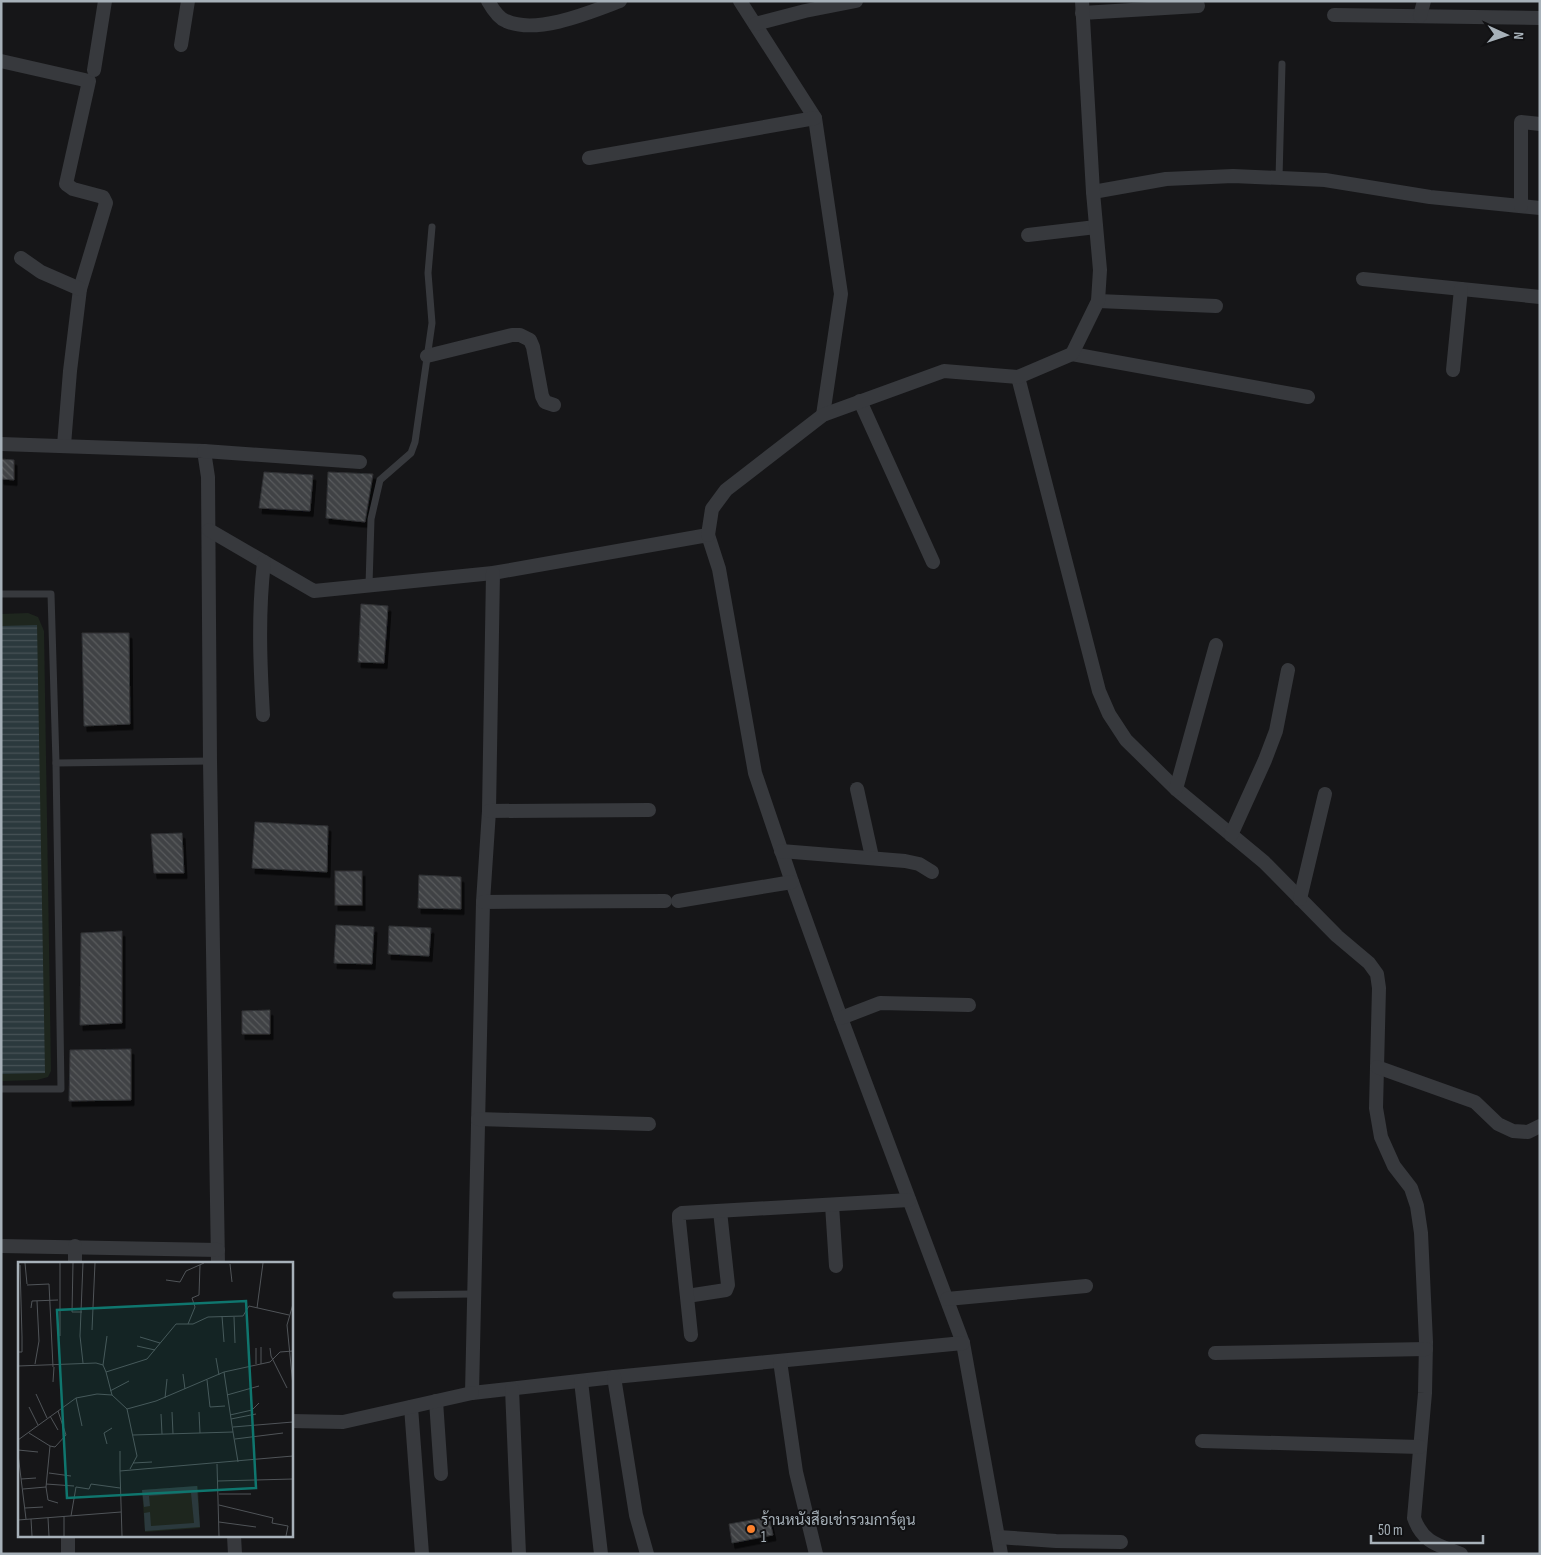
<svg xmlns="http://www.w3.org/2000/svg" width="1541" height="1555" viewBox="0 0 1541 1555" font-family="'Sofia Sans Condensed',Sarabun,sans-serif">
	<defs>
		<pattern id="water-rules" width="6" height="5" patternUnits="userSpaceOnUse" patternTransform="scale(1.25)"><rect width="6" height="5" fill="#2b393d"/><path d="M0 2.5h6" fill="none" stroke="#475357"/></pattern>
		<pattern id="building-back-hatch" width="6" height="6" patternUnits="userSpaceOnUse" patternTransform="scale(1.25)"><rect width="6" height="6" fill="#404245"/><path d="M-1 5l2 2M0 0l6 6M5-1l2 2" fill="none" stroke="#595b5e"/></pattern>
		<filter id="shadow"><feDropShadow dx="3" dy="5.5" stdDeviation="0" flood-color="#0009"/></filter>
	</defs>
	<rect width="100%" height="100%" fill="#161618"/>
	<!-- park -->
	<path fill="#1e261e" d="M 28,613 L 38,617 L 44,631 L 51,1071 L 48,1077 L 37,1080 L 1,1081 L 1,614 Z"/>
	<!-- water -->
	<path fill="url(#water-rules)" d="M 37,625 L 45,1073 L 1,1074 L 1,626 Z"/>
	<!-- building -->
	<g fill="url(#building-back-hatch)" stroke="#303134" filter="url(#shadow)">
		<path d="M 1,459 L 14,460 L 14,480 L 1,479 Z"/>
		<path d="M 264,472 L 313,475 L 310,511 L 259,508 Z"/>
		<path d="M 328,472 L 373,474 L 365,522 L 326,518 Z"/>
		<path d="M 361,604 L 388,606 L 384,663 L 358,662 Z"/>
		<path d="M 82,633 L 129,633 L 130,724 L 84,726 Z"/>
		<path d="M 255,822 L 328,826 L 327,872 L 252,868 Z"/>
		<path d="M 182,833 L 184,873 L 154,873 L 151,834 Z"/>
		<rect x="335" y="871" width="27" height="34"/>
		<path d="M 419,875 L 461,877 L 461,909 L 418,908 Z"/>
		<path d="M 336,925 L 374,927 L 372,964 L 334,963 Z"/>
		<path d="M 389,926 L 431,928 L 429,956 L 388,954 Z"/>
		<path d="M 122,931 L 122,1023 L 80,1025 L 81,933 Z"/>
		<path d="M 270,1010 L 270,1034 L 242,1034 L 242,1011 Z"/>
		<path d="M 131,1049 L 131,1100 L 69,1101 L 70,1050 Z"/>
		<path d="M 769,1517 L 773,1535 L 732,1543 L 729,1524 Z"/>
	</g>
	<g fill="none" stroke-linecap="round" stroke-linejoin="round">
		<!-- service -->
		<g stroke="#37393d" stroke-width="7">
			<path d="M 1279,178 L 1282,64"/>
			<path d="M 369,585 L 371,519 L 380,480 L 411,453 L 415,442 L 432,323 L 428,273 L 432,227"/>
			<path d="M 1,594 L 51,594 L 56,763 L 61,1089 L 1,1089"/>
			<path d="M 56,763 L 210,761"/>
			<path d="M 396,1295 L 474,1294"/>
		</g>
		<!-- minor -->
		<g stroke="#37393d" stroke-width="14">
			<path d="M 488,1 C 492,8 498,18 506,21 C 537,35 591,12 620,1"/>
			<path d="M 740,1 L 815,118 L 841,294 L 823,415"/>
			<path d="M 1082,13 L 1198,6"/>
			<path d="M 1334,15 L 1540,18"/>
			<path d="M 1420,16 L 1424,1"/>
			<path d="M 755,24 L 805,11 L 856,1"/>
			<path d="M 181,45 L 188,1"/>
			<path d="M 1,61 L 89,81 L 66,184 L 73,189 L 103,197 L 106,203 L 80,289 L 70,371 L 64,445"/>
			<path d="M 94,70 L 105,1"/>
			<path d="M 589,158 L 815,118"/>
			<path d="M 1093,192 L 1166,179 L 1233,176 L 1325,180 L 1430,197 L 1540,208"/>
			<path d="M 1521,206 L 1521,122 L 1540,124"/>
			<path d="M 1028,235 L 1096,227"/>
			<path d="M 21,258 L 41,272 L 80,289"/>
			<path d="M 1363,279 L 1540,297"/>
			<path d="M 1098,301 L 1216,306"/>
			<path d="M 1072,354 L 1308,397"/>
			<path d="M 427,356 L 512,335 L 520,335 L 530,340 L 533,347 L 542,396 L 545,402 L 554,405"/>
			<path d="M 1453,370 L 1461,289"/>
			<path d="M 1018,377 L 1099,691 L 1109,714 L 1126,740 L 1176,789 L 1264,862 L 1337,936 L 1369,963 L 1377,974 L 1379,988 L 1376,1108 L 1381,1137 L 1394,1166 L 1411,1188 L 1417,1206 L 1421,1233 L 1426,1342 L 1425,1393 L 1414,1518 C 1423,1543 1438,1545 1461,1554"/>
			<path d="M 860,401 L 933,562"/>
			<path d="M 1,444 L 204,451 L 208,477 L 210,761 L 218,1264"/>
			<path d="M 204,451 L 360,462"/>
			<path d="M 209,530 L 314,591 L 493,573 L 708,535 L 719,569 L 755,773 L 792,882 L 841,1018 L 963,1343 L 1001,1554"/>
			<path d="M 708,535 L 712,509 L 726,490 L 823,415 L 944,371 L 1018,377 L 1072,354 L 1098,301 L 1100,270 L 1093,192 L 1082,1"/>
			<path d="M 493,573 L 489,811 L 483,902 L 472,1393 L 614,1377 L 963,1343"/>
			<path d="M 263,715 C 260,663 258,613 264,562"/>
			<path d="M 857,789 L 872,857"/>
			<path d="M 1176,789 L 1216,645"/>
			<path d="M 489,811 L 649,810"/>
			<path d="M 1231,835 L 1265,760 L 1276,731 L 1288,670"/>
			<path d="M 781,851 L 905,861 L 919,864 L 932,872"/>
			<path d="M 1300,899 L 1325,794"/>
			<path d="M 678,901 L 792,882"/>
			<path d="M 483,902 L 665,901"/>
			<path d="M 841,1018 L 880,1003 L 969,1005"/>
			<path d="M 1377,1067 L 1475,1102 L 1498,1124 L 1513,1131 L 1528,1132 L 1540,1126"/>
			<path d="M 478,1119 L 649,1124"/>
			<path d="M 832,1205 L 836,1266"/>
			<path d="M 1,1246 L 218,1250"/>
			<path d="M 75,1264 L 75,1246"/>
			<path d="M 687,1296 L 726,1290 L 728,1285 L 720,1211"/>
			<path d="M 947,1299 L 1086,1286"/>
			<path d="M 691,1335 L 679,1221 L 679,1215 L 682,1213 L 909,1200"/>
			<path d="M 1215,1353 L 1426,1349"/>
			<path d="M 780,1361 L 796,1472 L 816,1554"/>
			<path d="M 614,1377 L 636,1515 L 647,1554"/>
			<path d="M 581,1381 L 601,1554"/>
			<path d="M 512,1389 L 519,1554"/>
			<path d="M 436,1401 L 441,1474"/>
			<path d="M 411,1407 L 422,1554"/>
			<path d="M 291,1421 L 343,1422 L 472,1393"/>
			<path d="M 1202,1441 L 1420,1447"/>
			<path d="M 234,1536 L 235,1554"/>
			<path d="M 998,1537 L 1056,1541 L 1121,1542"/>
			<path d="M 68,1554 L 68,1536"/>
		</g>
	</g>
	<!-- markers -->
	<circle fill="#fb802b" stroke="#111113" stroke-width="2" cx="751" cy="1529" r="5"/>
	<g text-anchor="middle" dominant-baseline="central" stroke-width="4" stroke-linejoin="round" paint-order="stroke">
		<!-- poi labels -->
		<g font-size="15" fill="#a7b1b9" stroke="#111113" text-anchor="start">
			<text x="761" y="1520">ร้านหนังสือเช่ารวมการ์ตูน<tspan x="761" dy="17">1</tspan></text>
		</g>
	</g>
	<!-- overview -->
	<g transform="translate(18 1262)">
		<rect width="275" height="275" fill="#161618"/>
		<path d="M 180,224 L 182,266 L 127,270 L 124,228 Z" fill="#1e261e"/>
		<path d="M 179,224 L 182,265 L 127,269 L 126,251 L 132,250 L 133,264 L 176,261 L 173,231 L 131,234 L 132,244 L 126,245 L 124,228 Z" fill="#2b393d"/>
		<path fill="none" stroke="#505458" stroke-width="1" d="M 7,1 L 9,22M 42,1 L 42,74M 55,1 L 54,50 L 64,50M 212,2 L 214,20M 148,18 L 162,20 L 168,9 L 186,1M 9,23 L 31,22 L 35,105M 275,42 L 269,63 L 275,124M 13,46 L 14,39 L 40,38M 239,46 L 245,1M 204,54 L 206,80M 216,55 L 217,81M 170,62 L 177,45 L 174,36 L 181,33 L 182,3M 74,68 L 77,1M 122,75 L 142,81M 119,84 L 137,88M 243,85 L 243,102M 238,86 L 238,102M 252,86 L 253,94 L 269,126M 0,90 L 4,90 L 4,75 L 2,3M 198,96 L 201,113M 65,101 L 62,74 L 65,1M 17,102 L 21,79 L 19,39M 85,103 L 89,74M 0,104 L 78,101 L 85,103 L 88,110 L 94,133 L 109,147M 88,110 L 129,97 L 158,62 L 175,62 L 190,55 L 225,54 L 231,44 L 271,53M 165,112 L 167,127M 189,118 L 192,145 L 207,144M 35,120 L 36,105M 92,129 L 111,119M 18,132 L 29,156M 209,133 L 241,124M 58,136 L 64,164M 147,136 L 149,117M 11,145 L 20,163M 154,150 L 155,172M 181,150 L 182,171M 143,152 L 144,172M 212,153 L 234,148 L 241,141M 32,154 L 40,168M 213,157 L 238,152M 215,165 L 275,160M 215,170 L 220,200M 11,171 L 32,184 L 28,225 L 30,238 L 40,241M 115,173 L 215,170 L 206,110M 217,177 L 265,171M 0,178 L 58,136 L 79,132 L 94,133M 89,182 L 86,171 L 94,166M 32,184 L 37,185 L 48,173 L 40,149M 0,188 L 20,190M 0,192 L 8,257M 115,201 L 134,200M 199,202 L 201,274M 112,207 L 119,194 L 109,147 L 138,139 L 206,110 L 252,100 L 262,90 L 275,89M 102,209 L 102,189M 31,211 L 53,214M 3,217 L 18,216M 200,219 L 275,217M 28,222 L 56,224M 5,227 L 28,225M 201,232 L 233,232M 201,243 L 255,256 L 254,261 L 270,264 L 268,274M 7,246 L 25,245M 46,254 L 46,274M 53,254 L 58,225 L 71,227 L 73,222 L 102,226M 30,256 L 31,274M 13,257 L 14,274M 0,258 L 103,250M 201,260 L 238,265M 104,274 L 102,209 L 275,194"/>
		<path fill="#0f766e" fill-opacity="0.15" stroke="#0f766e" stroke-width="2.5" d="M 228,39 L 238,226 L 49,236 L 39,48 Z"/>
		<rect width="275" height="275" fill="none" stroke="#a7b1b9" stroke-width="2.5"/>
	</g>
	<!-- border -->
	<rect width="1541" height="1555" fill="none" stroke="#a7b1b9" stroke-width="5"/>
	<!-- north arrow -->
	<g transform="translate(1506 35) rotate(93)" stroke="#111113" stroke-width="4" paint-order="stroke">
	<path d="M0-4L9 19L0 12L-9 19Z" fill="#a7b1b9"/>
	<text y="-8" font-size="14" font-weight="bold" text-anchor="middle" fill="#a7b1b9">N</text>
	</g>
	<!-- scale -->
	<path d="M1371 1535v8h112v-8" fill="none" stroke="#a7b1b9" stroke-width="2.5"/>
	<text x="1378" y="1535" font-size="15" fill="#a7b1b9" stroke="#111113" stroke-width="4" paint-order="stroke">50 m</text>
</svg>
